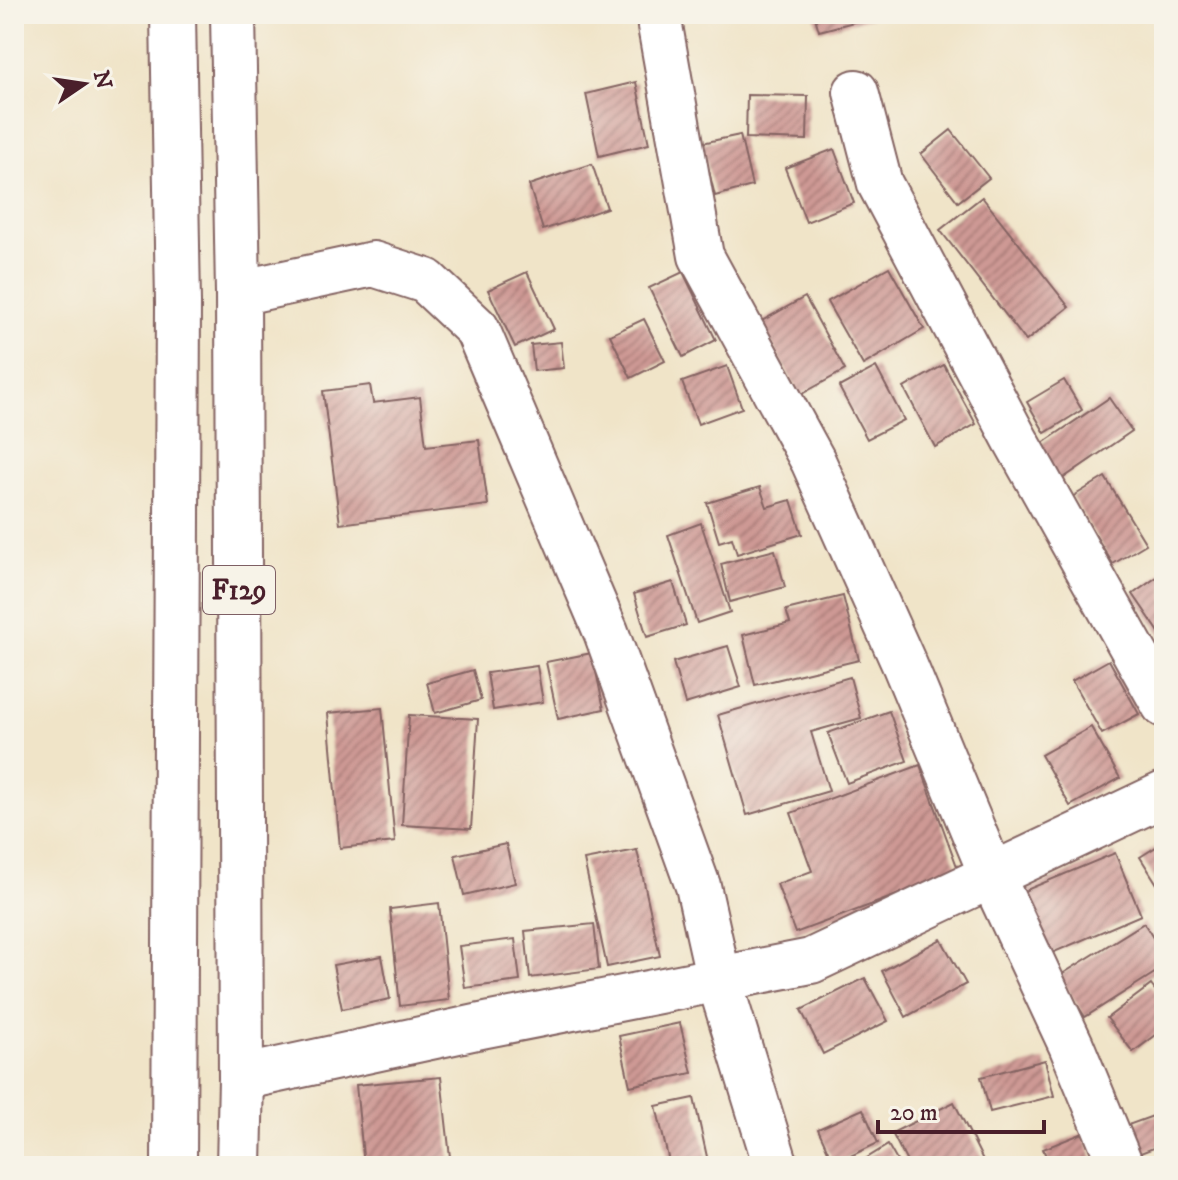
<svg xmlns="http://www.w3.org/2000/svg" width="1178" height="1180" viewBox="0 0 1178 1180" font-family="'IM FELL DW Pica',serif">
	<defs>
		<pattern id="building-hatch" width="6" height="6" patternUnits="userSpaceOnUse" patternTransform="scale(2)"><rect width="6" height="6" fill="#ce9994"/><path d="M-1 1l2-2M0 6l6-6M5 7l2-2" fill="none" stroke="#a97c79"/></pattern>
	</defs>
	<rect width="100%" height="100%" fill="#f7f3e8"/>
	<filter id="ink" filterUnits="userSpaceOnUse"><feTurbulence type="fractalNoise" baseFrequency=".0125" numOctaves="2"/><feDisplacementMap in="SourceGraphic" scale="16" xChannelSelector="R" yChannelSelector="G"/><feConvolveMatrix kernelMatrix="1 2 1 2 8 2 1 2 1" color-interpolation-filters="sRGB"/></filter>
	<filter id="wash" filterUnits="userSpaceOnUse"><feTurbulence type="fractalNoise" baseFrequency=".006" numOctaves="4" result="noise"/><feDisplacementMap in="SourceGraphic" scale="32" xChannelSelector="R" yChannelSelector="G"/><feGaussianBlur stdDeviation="1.8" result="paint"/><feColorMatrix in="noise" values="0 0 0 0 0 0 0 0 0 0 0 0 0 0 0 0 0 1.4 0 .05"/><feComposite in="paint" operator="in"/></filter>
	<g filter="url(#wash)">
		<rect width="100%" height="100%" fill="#f0e4c8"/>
		<g id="blocks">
			<!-- building -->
			<g fill="url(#building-hatch)">
				<path d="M 814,14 L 881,14 L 881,15 L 819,31 Z"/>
				<path d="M 636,82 L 649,144 L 599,156 L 586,94 Z"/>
				<path d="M 747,95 L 808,96 L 807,140 L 746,138 Z"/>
				<path d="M 951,130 L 989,178 L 958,202 L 921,154 Z"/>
				<path d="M 740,135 L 752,186 L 715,196 L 702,143 Z"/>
				<path d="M 834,149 L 854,203 L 806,222 L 785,168 Z"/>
				<path d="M 592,164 L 607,208 L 543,230 L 529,185 Z"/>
				<path d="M 982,197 L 1069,307 L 1026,341 L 940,230 Z"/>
				<path d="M 889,267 L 924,329 L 863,365 L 827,302 Z"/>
				<path d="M 527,272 L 554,329 L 515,347 L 488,290 Z"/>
				<path d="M 683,272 L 716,340 L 683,357 L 649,288 Z"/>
				<path d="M 805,297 L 845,370 L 800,395 L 760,322 Z"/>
				<path d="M 644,319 L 665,361 L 631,378 L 610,335 Z"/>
				<path d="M 561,342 L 564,368 L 534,371 L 531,345 Z"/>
				<path d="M 944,365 L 976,424 L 935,447 L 904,388 Z"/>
				<path d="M 727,366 L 742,408 L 698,424 L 682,382 Z"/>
				<path d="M 876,367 L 904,420 L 867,439 L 839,387 Z"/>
				<path d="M 1064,380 L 1082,410 L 1045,433 L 1027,402 Z"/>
				<path d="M 370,385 L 373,403 L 420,397 L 426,446 L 479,440 L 488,505 L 340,524 L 323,391 Z"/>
				<path d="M 1109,398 L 1132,431 L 1059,481 L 1037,447 Z"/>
				<path d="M 1105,477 L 1146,544 L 1113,564 L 1072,497 Z"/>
				<path d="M 760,487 L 767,507 L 791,500 L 802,534 L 737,554 L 732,538 L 719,542 L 707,503 Z"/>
				<path d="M 701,523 L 730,612 L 697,623 L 668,535 Z"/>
				<path d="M 775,550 L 785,587 L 730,602 L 721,564 Z"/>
				<path d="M 1164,572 L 1164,633 L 1161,635 L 1133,594 Z"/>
				<path d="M 673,582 L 686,625 L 647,637 L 634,594 Z"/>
				<path d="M 843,596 L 859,660 L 755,685 L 743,635 L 790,623 L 786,610 Z"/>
				<path d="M 728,646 L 741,687 L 685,704 L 673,662 Z"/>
				<path d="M 592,653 L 604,709 L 558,719 L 546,662 Z"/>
				<path d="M 1109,660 L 1139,714 L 1102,734 L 1072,681 Z"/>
				<path d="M 537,666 L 543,702 L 493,710 L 487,673 Z"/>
				<path d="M 473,670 L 481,700 L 435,713 L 427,683 Z"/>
				<path d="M 850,677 L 861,718 L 811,732 L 829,791 L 747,815 L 718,715 Z"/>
				<path d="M 382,708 L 395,842 L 340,848 L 328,713 Z"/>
				<path d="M 889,711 L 907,761 L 847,783 L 828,733 Z"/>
				<path d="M 409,715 L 478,719 L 471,829 L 402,825 Z"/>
				<path d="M 1091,727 L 1120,778 L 1070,806 L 1041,755 Z"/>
				<path d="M 920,765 L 959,872 L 795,933 L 777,884 L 812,871 L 791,813 Z"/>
				<path d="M 1164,842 L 1164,895 L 1140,857 Z"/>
				<path d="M 506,844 L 515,883 L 464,895 L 455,855 Z"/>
				<path d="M 637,850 L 660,956 L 607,967 L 584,860 Z"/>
				<path d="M 1115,853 L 1141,915 L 1045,956 L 1019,893 Z"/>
				<path d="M 439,903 L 449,1000 L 400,1006 L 390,909 Z"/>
				<path d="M 1144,923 L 1164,956 L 1164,967 L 1085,1017 L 1059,976 Z"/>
				<path d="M 594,924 L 599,969 L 530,978 L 525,931 Z"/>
				<path d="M 515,939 L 520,981 L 465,988 L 459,946 Z"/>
				<path d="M 941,939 L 966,984 L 906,1017 L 882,971 Z"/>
				<path d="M 382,956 L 390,999 L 342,1009 L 333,965 Z"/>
				<path d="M 865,978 L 888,1021 L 823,1054 L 801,1010 Z"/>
				<path d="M 1151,985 L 1164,1002 L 1164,1029 L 1133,1052 L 1107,1018 Z"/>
				<path d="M 680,1023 L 692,1073 L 630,1086 L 619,1036 Z"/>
				<path d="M 1045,1060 L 1054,1096 L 990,1112 L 981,1077 Z"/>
				<path d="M 441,1077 L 451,1166 L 364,1166 L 356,1085 Z"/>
				<path d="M 694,1098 L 709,1166 L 670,1166 L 656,1106 Z"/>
				<path d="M 954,1102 L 986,1166 L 909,1166 L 892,1133 Z"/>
				<path d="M 863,1109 L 878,1143 L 834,1164 L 818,1129 Z"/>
				<path d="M 1164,1112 L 1164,1144 L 1138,1154 L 1128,1125 Z"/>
				<path d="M 1083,1133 L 1096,1166 L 1050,1166 L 1043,1149 Z"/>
				<path d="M 888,1145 L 900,1166 L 854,1166 Z"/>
			</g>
		</g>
	</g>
	<g filter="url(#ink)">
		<use href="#blocks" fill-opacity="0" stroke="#846462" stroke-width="2"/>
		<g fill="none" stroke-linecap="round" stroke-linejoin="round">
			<defs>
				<g id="street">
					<path d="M 660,26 L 701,256 L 813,461 L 905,666 L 992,876 L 1071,1045 L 1121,1166"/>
					<path d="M 856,92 L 880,184 L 1015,439 L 1164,705"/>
					<path d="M 238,293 L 373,264 L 426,281 L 477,329 L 606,632 L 698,886 L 719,980 L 776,1166"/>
					<path d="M 241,1078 L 481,1026 L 811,961 L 1164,794"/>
				</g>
				<g id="primary">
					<path d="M 173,14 L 178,303 L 174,1166"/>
					<path d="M 233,14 L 238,293 L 241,1078 L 239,1166"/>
				</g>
			</defs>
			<!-- street casing -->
			<use href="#street" stroke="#846462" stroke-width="48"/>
			<!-- primary casing -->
			<use href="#primary" stroke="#846462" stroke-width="48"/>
			<!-- street -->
			<use href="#street" stroke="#fff" stroke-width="44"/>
			<!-- primary -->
			<use href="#primary" stroke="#fff" stroke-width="44"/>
		</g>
	</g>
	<g text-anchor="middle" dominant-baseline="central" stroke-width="7" stroke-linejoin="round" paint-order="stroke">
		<!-- shield labels -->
		<rect fill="#f7f3e8" stroke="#7e5f64" stroke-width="2" x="203" y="566" width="72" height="48" rx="6"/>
		<g font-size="28" font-weight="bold" fill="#4a1f2b">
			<text x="239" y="590">F129</text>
		</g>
	</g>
	<!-- margin -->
	<rect width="1178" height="1180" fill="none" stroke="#f7f3e8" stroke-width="48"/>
	<!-- north arrow -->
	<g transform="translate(84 84) rotate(77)" stroke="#f7f3e8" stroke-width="6" paint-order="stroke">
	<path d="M0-6L14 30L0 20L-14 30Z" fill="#4a1f2b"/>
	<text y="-12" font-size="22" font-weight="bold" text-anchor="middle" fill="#4a1f2b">N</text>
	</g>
	<!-- scale -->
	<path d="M878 1120v12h166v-12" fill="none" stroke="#4a1f2b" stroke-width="4"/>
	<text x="890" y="1120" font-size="24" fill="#4a1f2b" stroke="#f7f3e8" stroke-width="6" paint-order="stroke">20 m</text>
</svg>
